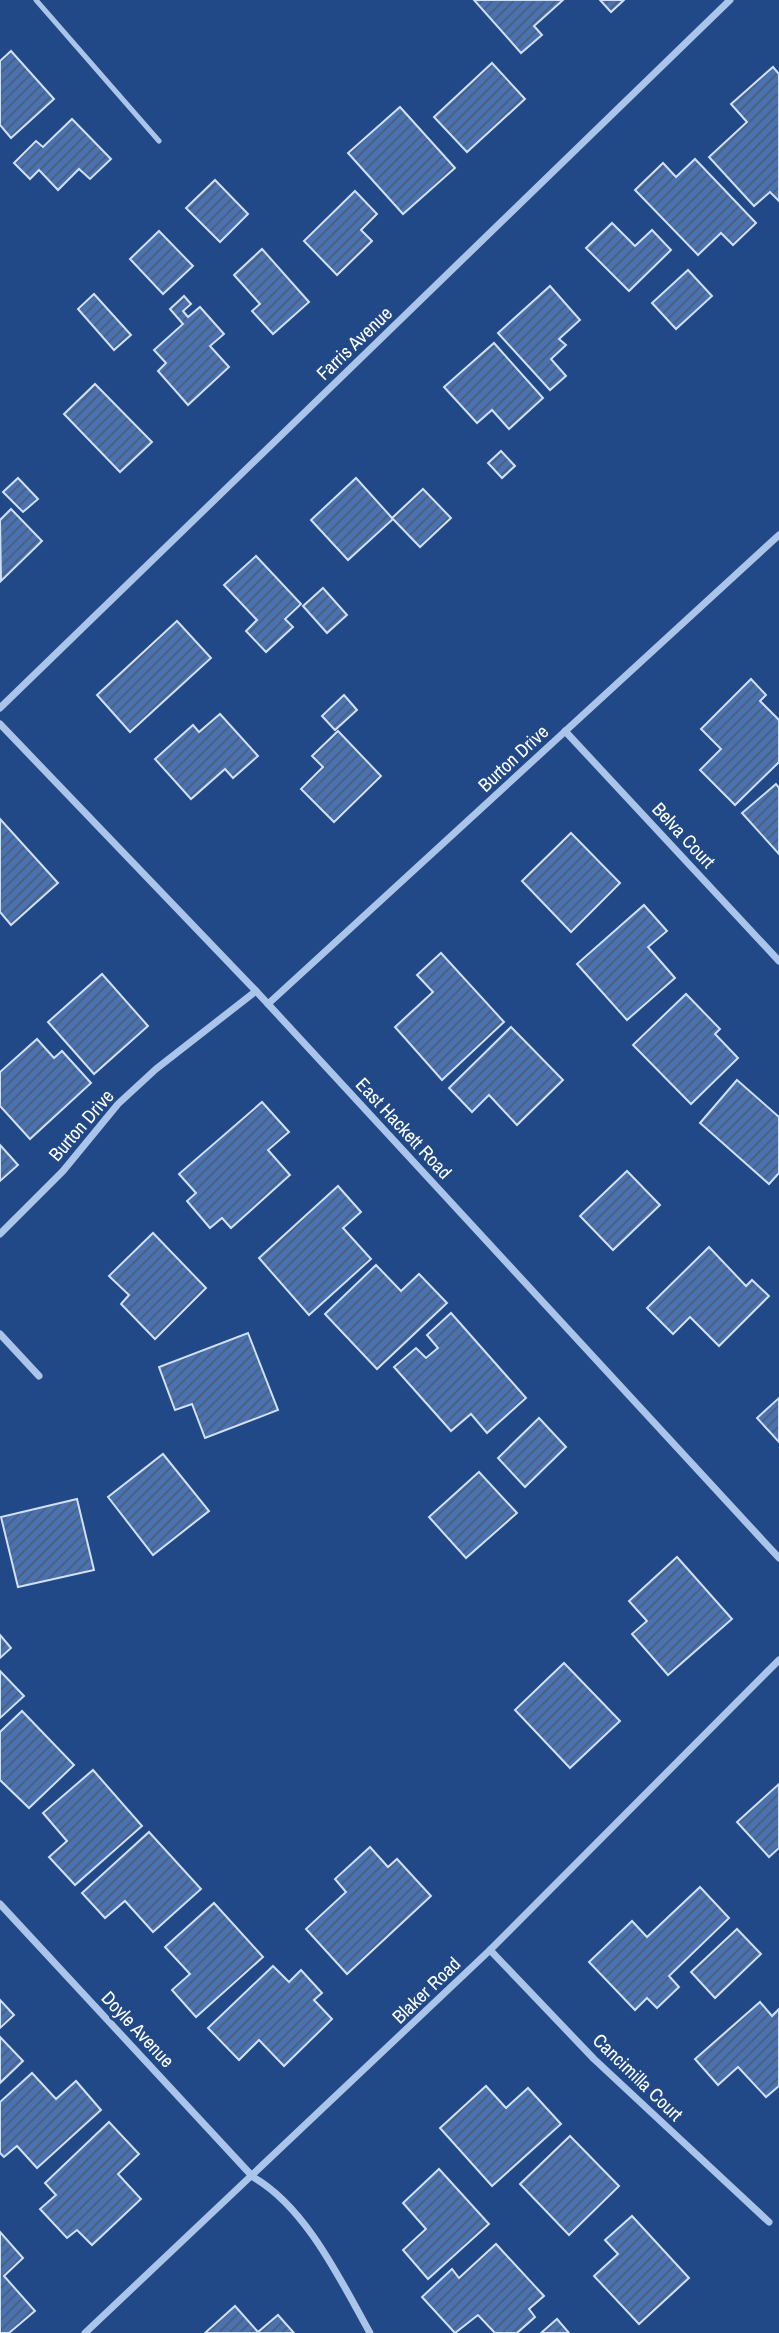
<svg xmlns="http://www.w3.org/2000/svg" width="779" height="2333" viewBox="0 0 779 2333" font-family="'Archivo Narrow',sans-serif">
	<defs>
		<pattern id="building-hatch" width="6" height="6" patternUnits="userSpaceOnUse" patternTransform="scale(1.75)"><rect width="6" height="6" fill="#4a72b0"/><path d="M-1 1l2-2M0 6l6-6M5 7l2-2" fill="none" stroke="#4b5d79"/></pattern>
	</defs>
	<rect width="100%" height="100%" fill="#214987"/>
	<!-- building -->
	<g fill="url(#building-hatch)" stroke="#d0e0f7" stroke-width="2">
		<path d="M 474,0 L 563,0 L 534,26 L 542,35 L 521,53 Z"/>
		<path d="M 600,0 L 624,0 L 611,12 Z"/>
		<path d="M 11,51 L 54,99 L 11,138 L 0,125 L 0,61 Z"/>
		<path d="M 492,63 L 525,99 L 467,152 L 434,117 Z"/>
		<path d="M 773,67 L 779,74 L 779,201 L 770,192 L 754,206 L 709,157 L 747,122 L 731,104 Z"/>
		<path d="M 400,107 L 455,168 L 403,214 L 348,153 Z"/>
		<path d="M 72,119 L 111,159 L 90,179 L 79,169 L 58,190 L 39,170 L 30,179 L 14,163 L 36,141 L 43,147 Z"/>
		<path d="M 695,159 L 756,223 L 733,245 L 721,233 L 698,255 L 635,190 L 663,163 L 676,177 Z"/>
		<path d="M 215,180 L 248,214 L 220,242 L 186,208 Z"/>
		<path d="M 355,191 L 377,214 L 361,230 L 372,241 L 337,275 L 304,241 Z"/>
		<path d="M 612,223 L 635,246 L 652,230 L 671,250 L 629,291 L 586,248 Z"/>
		<path d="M 159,231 L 193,266 L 163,294 L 130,259 Z"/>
		<path d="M 262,249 L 309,302 L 273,334 L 252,311 L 260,304 L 234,275 Z"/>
		<path d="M 688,270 L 712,296 L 676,329 L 652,303 Z"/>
		<path d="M 550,286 L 580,320 L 559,339 L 566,345 L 551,359 L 566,376 L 550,390 L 498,333 Z"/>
		<path d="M 94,294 L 131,335 L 114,350 L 78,309 Z"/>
		<path d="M 184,296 L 191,304 L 183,311 L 188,317 L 200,307 L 224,334 L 210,346 L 229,367 L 188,405 L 158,371 L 166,363 L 154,350 L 183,324 L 170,309 Z"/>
		<path d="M 494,343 L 543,398 L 509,429 L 492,410 L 477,423 L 444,387 Z"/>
		<path d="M 95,384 L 152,442 L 120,472 L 64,414 Z"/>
		<path d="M 501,451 L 515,466 L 502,478 L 488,463 Z"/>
		<path d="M 18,478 L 38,499 L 23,512 L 3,492 Z"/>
		<path d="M 356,478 L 393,519 L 348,560 L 311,520 Z"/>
		<path d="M 423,489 L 451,518 L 420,547 L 392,518 Z"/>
		<path d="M 11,509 L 42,541 L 1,581 L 0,520 Z"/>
		<path d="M 256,556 L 301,604 L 285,619 L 293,627 L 266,652 L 246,631 L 257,620 L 224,585 Z"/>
		<path d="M 323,588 L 347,615 L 327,633 L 303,606 Z"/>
		<path d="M 177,621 L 211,658 L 130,732 L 97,695 Z"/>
		<path d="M 751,679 L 766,695 L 760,701 L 779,720 L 779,762 L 735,805 L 700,770 L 721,749 L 701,729 Z"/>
		<path d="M 344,695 L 357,710 L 335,730 L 322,716 Z"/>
		<path d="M 220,714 L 258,756 L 233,778 L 225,769 L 191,799 L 155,759 L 193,725 L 199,732 Z"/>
		<path d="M 338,731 L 381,776 L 334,822 L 301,789 L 323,767 L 312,756 Z"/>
		<path d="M 776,784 L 779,788 L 779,854 L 742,813 Z"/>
		<path d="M 0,819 L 58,883 L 11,925 L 0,912 Z"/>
		<path d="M 571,833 L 620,883 L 571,932 L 522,881 Z"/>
		<path d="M 644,905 L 667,931 L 648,947 L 675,978 L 627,1020 L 577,964 Z"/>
		<path d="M 441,953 L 504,1022 L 442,1080 L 395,1027 L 433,992 L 417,975 Z"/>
		<path d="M 102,974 L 148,1026 L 94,1074 L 48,1022 Z"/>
		<path d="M 686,994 L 720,1029 L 715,1034 L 738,1058 L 691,1104 L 633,1045 Z"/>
		<path d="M 511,1027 L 563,1080 L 517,1125 L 489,1095 L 472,1112 L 449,1088 Z"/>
		<path d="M 37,1039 L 54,1058 L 62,1051 L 91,1083 L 30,1139 L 0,1106 L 0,1072 Z"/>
		<path d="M 737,1080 L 779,1117 L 779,1173 L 769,1184 L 700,1123 Z"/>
		<path d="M 262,1102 L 289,1132 L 268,1150 L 290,1175 L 231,1228 L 222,1218 L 210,1228 L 187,1201 L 196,1193 L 179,1174 Z"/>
		<path d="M 0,1145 L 18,1165 L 0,1181 Z"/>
		<path d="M 627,1171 L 660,1205 L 613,1250 L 580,1216 Z"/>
		<path d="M 338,1186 L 361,1212 L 343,1228 L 371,1259 L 309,1315 L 259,1258 Z"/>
		<path d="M 153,1233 L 206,1288 L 155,1339 L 121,1304 L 129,1295 L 109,1276 Z"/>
		<path d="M 709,1247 L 746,1286 L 752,1280 L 769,1296 L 719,1346 L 690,1317 L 673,1334 L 647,1308 Z"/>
		<path d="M 376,1265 L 401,1291 L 419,1274 L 447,1303 L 377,1369 L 325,1314 Z"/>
		<path d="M 451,1313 L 526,1398 L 487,1433 L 471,1414 L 451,1431 L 394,1367 L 416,1348 L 426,1358 L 438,1348 L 427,1335 Z"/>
		<path d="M 248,1333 L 278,1410 L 205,1438 L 192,1404 L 175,1410 L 159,1367 Z"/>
		<path d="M 779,1398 L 779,1442 L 757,1418 Z"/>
		<path d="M 539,1418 L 566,1447 L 525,1487 L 498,1458 Z"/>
		<path d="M 163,1454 L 209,1511 L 153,1555 L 108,1497 Z"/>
		<path d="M 479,1472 L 517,1513 L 466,1558 L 429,1517 Z"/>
		<path d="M 77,1499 L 94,1570 L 18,1587 L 1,1517 Z"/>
		<path d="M 677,1557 L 732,1619 L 668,1675 L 632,1634 L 647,1621 L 629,1601 Z"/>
		<path d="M 0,1635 L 11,1648 L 0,1658 Z"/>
		<path d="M 564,1663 L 620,1721 L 570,1768 L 515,1710 Z"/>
		<path d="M 0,1671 L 24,1696 L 0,1718 Z"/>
		<path d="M 22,1711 L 74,1765 L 29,1808 L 0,1780 L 0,1732 Z"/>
		<path d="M 93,1770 L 142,1826 L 75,1885 L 49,1857 L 67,1841 L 43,1813 Z"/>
		<path d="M 779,1784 L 779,1848 L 769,1857 L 737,1822 Z"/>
		<path d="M 149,1832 L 201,1889 L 153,1932 L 125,1901 L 105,1918 L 82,1893 Z"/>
		<path d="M 370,1847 L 388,1867 L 397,1859 L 431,1896 L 347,1974 L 306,1929 L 346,1892 L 335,1879 Z"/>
		<path d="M 700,1887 L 729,1918 L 669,1976 L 679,1987 L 657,2008 L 647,1998 L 635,2010 L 589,1962 L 632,1921 L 647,1937 Z"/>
		<path d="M 214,1903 L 263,1957 L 196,2017 L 172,1990 L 190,1974 L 165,1947 Z"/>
		<path d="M 737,1929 L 761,1954 L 715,1998 L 691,1972 Z"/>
		<path d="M 273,1966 L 289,1982 L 301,1970 L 322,1993 L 314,2000 L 332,2019 L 284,2066 L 259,2040 L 239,2060 L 208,2028 Z"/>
		<path d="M 0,2000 L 14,2015 L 0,2028 Z"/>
		<path d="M 760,2002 L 772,2016 L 779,2009 L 779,2086 L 766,2097 L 738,2067 L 718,2085 L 695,2059 Z"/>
		<path d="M 0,2037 L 23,2061 L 0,2083 Z"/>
		<path d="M 32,2073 L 56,2099 L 76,2081 L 101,2110 L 37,2168 L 17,2146 L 4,2157 L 0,2153 L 0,2102 Z"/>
		<path d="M 486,2086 L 506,2108 L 528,2088 L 561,2124 L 492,2186 L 440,2128 Z"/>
		<path d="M 109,2122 L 139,2154 L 118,2174 L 141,2199 L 92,2245 L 77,2230 L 67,2238 L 40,2209 L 56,2195 L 45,2183 Z"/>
		<path d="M 570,2136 L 619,2186 L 569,2235 L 520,2184 Z"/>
		<path d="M 439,2169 L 489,2224 L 428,2279 L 403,2250 L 426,2229 L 403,2203 Z"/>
		<path d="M 632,2216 L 689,2278 L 639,2324 L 594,2276 L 618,2254 L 605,2240 Z"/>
		<path d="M 0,2232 L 23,2258 L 4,2276 L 35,2311 L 9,2333 L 0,2333 Z"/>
		<path d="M 496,2244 L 544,2296 L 529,2309 L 535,2317 L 517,2333 L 495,2333 L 478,2315 L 455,2333 L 422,2297 L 452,2269 L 459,2278 Z"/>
		<path d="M 235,2306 L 258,2332 L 278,2315 L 294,2333 L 205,2333 Z"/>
		<path d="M 557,2319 L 569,2333 L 541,2333 Z"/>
	</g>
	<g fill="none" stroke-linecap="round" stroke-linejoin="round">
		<!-- service -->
		<path stroke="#abc5ea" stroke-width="5" d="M 36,0 L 159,141"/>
		<!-- minor -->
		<g stroke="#abc5ea" stroke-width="7">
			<path d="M 0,708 L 730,0"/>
			<path d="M 0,724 L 256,991 L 779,1558"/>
			<path d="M 565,731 L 779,961"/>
			<path d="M 268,1004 L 779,535"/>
			<path d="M 0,1234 L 63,1171 L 118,1104 L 156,1069 L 256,991"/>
			<path d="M 0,1334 L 39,1376"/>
			<path d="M 0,1904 L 253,2177 C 306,2207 341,2281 370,2333"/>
			<path d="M 490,1950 L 594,2059 L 769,2222"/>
			<path d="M 85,2333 L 490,1950 L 779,1660"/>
		</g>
	</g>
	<g text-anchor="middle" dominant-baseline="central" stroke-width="6" stroke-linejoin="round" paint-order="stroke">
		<!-- street labels -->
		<g font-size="19" fill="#fff" stroke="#214987">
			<text transform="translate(354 343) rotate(-44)">Farris Avenue</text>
			<text transform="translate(513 758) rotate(-43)">Burton Drive</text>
			<text transform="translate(684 835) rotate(47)">Belva Court</text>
			<text transform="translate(81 1125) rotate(-49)">Burton Drive</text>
			<text transform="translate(404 1128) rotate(47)">East Hackett Road</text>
			<text transform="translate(426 1990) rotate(-44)">Blaker Road</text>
			<text transform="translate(138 2029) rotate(47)">Doyle Avenue</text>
			<text transform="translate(638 2077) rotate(44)">Cancimilla Court</text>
		</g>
	</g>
</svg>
